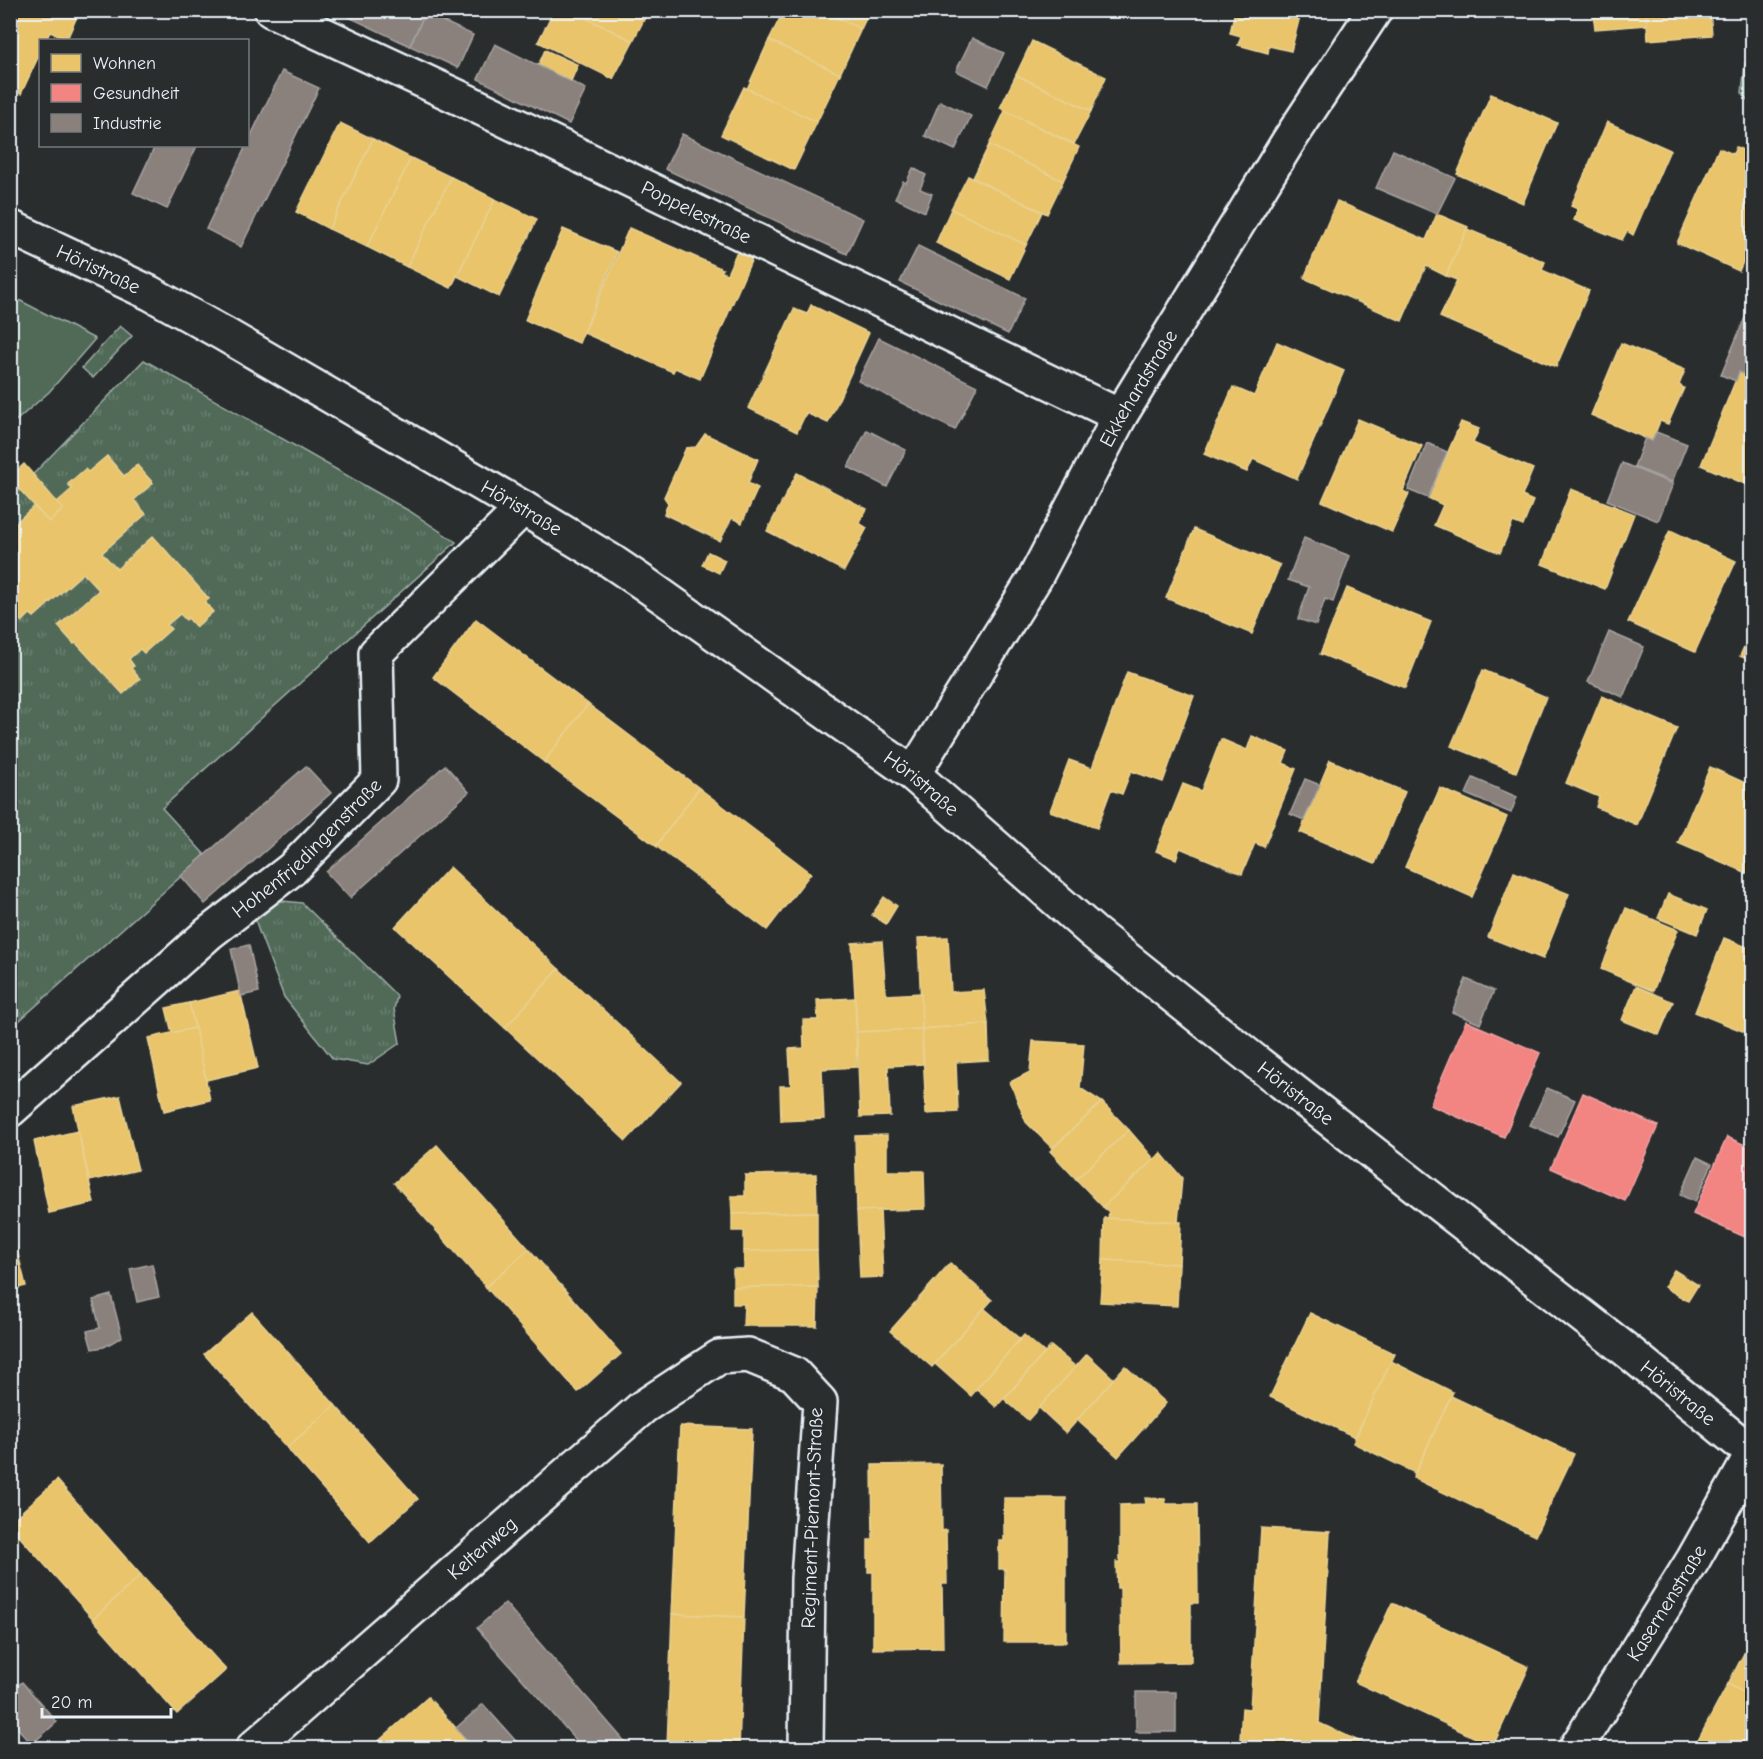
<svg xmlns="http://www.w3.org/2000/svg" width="1763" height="1759" viewBox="0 0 1763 1759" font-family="'Comic Neue',sans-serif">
	<defs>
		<pattern id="grass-tufts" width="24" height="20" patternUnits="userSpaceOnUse" patternTransform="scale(1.5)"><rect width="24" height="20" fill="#516a58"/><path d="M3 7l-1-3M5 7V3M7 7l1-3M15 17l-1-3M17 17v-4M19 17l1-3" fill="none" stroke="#6a8071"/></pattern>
	</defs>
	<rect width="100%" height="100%" fill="#2a2d2e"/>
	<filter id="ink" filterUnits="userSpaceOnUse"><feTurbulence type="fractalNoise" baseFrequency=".0167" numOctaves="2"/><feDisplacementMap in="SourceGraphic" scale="12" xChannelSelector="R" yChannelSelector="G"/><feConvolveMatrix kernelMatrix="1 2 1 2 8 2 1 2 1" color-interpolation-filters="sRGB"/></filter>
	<g filter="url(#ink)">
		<!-- grass -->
		<g fill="url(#grass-tufts)" stroke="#9caea8" stroke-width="1.5">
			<path d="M 1752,57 L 1752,106 L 1742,93 L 1745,63 Z"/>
			<path d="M 120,326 L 132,336 L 93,378 L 82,368 Z"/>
			<path d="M 144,360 L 411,512 L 456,542 L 162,808 L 205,855 L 11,1028 L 11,497 Z"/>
			<path d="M 273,900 L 302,903 L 397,996 L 394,1009 L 400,1043 L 368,1065 L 333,1059 L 284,997 L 258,929 L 255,918 Z"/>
		</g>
		<!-- garden -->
		<path fill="#516a58" stroke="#9caea8" stroke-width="1.5" d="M 11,296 L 95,339 L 49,392 L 11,425 Z"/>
		<!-- homes -->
		<g fill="#e9c46a" stroke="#e9d295" stroke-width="1.5">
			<path d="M 10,10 L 80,10 L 67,39 L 50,32 L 46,40 L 40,40 L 40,53 L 21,94 L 10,89 Z"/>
			<path d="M 554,10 L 570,10 L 633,41 L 613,79 L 538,42 Z"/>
			<path d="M 570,10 L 649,10 L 633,41 Z"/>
			<path d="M 784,10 L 822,10 L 861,29 L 840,74 L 769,40 Z"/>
			<path d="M 822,10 L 870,10 L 861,29 Z"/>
			<path d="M 1235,10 L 1308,10 L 1306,18 L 1300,16 L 1291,51 L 1269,46 L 1268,53 L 1238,45 L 1241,36 L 1230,33 Z"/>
			<path d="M 1484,10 L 1519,10 L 1519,12 L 1484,15 Z"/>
			<path d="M 1544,10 L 1593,10 L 1593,11 L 1544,16 Z"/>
			<path d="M 1593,10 L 1646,10 L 1647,25 L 1595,29 Z"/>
			<path d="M 1646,10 L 1710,10 L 1712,35 L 1648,40 Z"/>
			<path d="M 769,40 L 840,74 L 817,122 L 747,89 Z"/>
			<path d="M 1032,41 L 1106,77 L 1091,111 L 1016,75 Z"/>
			<path d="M 545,50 L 578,65 L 571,81 L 538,66 Z"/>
			<path d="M 1016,75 L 1091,111 L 1074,144 L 1000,108 Z"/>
			<path d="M 744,87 L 817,122 L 794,170 L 721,135 Z"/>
			<path d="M 1491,94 L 1557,123 L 1523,203 L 1457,174 Z"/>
			<path d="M 1005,111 L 1079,147 L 1063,181 L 989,145 Z"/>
			<path d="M 1607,122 L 1670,150 L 1633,235 L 1627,231 L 1622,240 L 1574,220 L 1578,209 L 1571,206 Z"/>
			<path d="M 340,123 L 373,139 L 329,229 L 296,212 Z"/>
			<path d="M 373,139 L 411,158 L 367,247 L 329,229 Z"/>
			<path d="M 989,145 L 1063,181 L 1047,214 L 973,178 Z"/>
			<path d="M 1736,147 L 1752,154 L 1752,241 L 1739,271 L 1677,243 L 1719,148 L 1733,154 Z"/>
			<path d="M 411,158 L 451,177 L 407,267 L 367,247 Z"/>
			<path d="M 968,176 L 1042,212 L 1026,245 L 951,209 Z"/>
			<path d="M 451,177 L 495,199 L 451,288 L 407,267 Z"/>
			<path d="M 495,199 L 537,219 L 499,297 L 457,276 Z"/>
			<path d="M 1337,201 L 1426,240 L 1437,214 L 1468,227 L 1446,276 L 1426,266 L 1402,321 L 1304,278 Z"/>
			<path d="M 951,209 L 1026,245 L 1010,279 L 936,243 Z"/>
			<path d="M 629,228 L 723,269 L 721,272 L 727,274 L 738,249 L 753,256 L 700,379 L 675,368 L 673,372 L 584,333 Z"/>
			<path d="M 563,229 L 617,252 L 579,343 L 525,320 Z"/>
			<path d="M 1467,229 L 1545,262 L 1542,270 L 1589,291 L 1556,367 L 1440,317 L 1457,280 L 1446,276 Z"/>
			<path d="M 811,305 L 869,333 L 828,423 L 806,413 L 797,432 L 748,408 L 794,309 L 807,314 Z"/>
			<path d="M 1277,342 L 1344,371 L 1297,479 L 1253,459 L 1247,472 L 1204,454 L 1233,387 L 1254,396 Z"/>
			<path d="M 1621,343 L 1685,370 L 1679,385 L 1684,388 L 1668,424 L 1660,421 L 1652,441 L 1591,415 Z"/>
			<path d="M 1739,372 L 1752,378 L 1752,487 L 1701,465 Z"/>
			<path d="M 1358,419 L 1422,446 L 1403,491 L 1409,494 L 1392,532 L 1322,501 Z"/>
			<path d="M 1461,422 L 1479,429 L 1473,443 L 1533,469 L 1522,496 L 1533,501 L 1523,526 L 1513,522 L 1500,553 L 1434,525 L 1443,505 L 1428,498 Z"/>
			<path d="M 705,434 L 758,459 L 748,483 L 758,488 L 742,523 L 732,518 L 720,541 L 664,514 L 668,503 L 664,497 L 686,448 L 696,447 Z"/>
			<path d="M 107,456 L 124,476 L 137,465 L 153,483 L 134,500 L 146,514 L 102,553 L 117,569 L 153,536 L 209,599 L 205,602 L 213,612 L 196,627 L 188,618 L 186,620 L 180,614 L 167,625 L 171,629 L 144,653 L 140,649 L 129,659 L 134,666 L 131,668 L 140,679 L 123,694 L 76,643 L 74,644 L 58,626 L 99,590 L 83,573 L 34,617 L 30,614 L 22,622 L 10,609 L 10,600 L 17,594 L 10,587 L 10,528 L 34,506 L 49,522 L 63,509 L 57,502 L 72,489 L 68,484 L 85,469 L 88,472 Z"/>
			<path d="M 24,464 L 63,509 L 49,522 L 10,479 L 10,477 Z"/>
			<path d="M 797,473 L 867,509 L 859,523 L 867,528 L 844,571 L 767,531 Z"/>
			<path d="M 1571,489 L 1634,514 L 1605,589 L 1542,564 Z"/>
			<path d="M 1194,529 L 1280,565 L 1252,634 L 1166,598 Z"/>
			<path d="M 1670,530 L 1736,561 L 1695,652 L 1628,622 Z"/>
			<path d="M 708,552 L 725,560 L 719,573 L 702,565 Z"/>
			<path d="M 1347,588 L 1431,622 L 1405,688 L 1320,654 Z"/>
			<path d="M 476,619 L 588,704 L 544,762 L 433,677 Z"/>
			<path d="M 1752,628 L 1752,661 L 1740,656 Z"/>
			<path d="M 1483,670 L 1546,697 L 1516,772 L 1451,746 Z"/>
			<path d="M 1127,672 L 1194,696 L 1163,782 L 1131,771 L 1122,794 L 1111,790 L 1097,828 L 1050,811 L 1069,760 L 1092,768 Z"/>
			<path d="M 1602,696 L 1677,728 L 1637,825 L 1596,807 L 1599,797 L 1566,783 Z"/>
			<path d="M 588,704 L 699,788 L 656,846 L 544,762 Z"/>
			<path d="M 1252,736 L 1288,751 L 1283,763 L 1296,769 L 1264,847 L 1255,843 L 1242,874 L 1180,848 L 1176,859 L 1156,851 L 1183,784 L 1201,791 L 1221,739 L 1247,750 Z"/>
			<path d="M 1330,760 L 1405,792 L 1375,864 L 1300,832 Z"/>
			<path d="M 1710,767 L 1752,786 L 1752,875 L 1678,843 Z"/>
			<path d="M 699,788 L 811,873 L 767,930 L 656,846 Z"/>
			<path d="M 1440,788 L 1507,817 L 1472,897 L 1405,867 Z"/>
			<path d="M 450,867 L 559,969 L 505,1028 L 395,927 Z"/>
			<path d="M 1514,872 L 1569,894 L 1543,959 L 1488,937 Z"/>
			<path d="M 1668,894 L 1707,910 L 1697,934 L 1658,918 Z"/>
			<path d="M 884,897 L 897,906 L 886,924 L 872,915 Z"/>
			<path d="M 1626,908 L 1678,930 L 1653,991 L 1601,969 Z"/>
			<path d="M 948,937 L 951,992 L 984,990 L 988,1024 L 922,1029 L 918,938 Z"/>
			<path d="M 1724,938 L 1752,949 L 1752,1035 L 1695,1012 Z"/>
			<path d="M 882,941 L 886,995 L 921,993 L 922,1029 L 857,1032 L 852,943 Z"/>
			<path d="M 559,969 L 681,1082 L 626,1141 L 505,1028 Z"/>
			<path d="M 1636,986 L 1673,1002 L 1659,1035 L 1622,1020 Z"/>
			<path d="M 240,991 L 258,1068 L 206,1080 L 189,1003 Z"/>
			<path d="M 855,998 L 857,1067 L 822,1069 L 824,1119 L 781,1121 L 780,1086 L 791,1086 L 789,1049 L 804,1048 L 803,1020 L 818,1020 L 817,1000 Z"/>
			<path d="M 189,1003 L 195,1028 L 172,1033 L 166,1008 Z"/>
			<path d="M 988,1024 L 989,1060 L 956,1062 L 958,1112 L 926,1114 L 922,1029 Z"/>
			<path d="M 195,1028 L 210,1100 L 164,1111 L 148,1038 Z"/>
			<path d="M 922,1029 L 923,1064 L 888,1066 L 890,1116 L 860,1117 L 857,1032 Z"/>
			<path d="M 1033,1041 L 1084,1044 L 1080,1088 L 1102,1102 L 1052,1148 L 1026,1122 L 1010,1082 L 1030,1072 Z"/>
			<path d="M 120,1096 L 138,1170 L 89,1181 L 73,1106 Z"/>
			<path d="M 1102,1102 L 1129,1130 L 1076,1179 L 1050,1151 Z"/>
			<path d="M 1129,1130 L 1154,1159 L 1103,1207 L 1076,1179 Z"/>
			<path d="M 78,1131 L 94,1203 L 49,1213 L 34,1141 Z"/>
			<path d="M 887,1135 L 887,1171 L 924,1171 L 925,1209 L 857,1211 L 855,1136 Z"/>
			<path d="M 437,1145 L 529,1249 L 486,1287 L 394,1183 Z"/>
			<path d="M 1161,1153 L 1182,1178 L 1178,1222 L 1108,1218 L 1109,1212 L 1103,1207 Z"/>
			<path d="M 816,1174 L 817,1212 L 732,1214 L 731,1196 L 745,1196 L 745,1175 Z"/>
			<path d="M 880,1210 L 883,1277 L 860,1278 L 857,1211 Z"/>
			<path d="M 817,1212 L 817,1250 L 744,1251 L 744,1231 L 732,1231 L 732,1214 Z"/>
			<path d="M 1104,1218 L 1181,1222 L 1179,1264 L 1103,1260 Z"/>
			<path d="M 10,1222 L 26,1286 L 10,1290 Z"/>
			<path d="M 529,1249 L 621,1354 L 578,1392 L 486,1287 Z"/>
			<path d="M 817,1250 L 818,1287 L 733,1287 L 733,1269 L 744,1269 L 744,1251 Z"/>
			<path d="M 1103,1260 L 1179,1264 L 1177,1306 L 1100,1302 Z"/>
			<path d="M 950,1263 L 992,1300 L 932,1367 L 890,1331 Z"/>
			<path d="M 1674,1270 L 1698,1285 L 1688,1301 L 1664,1287 Z"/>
			<path d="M 733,1287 L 818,1287 L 817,1326 L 743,1326 L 744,1304 L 733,1304 Z"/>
			<path d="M 984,1308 L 1020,1339 L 971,1396 L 935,1364 Z"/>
			<path d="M 252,1312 L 335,1405 L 287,1448 L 204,1354 Z"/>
			<path d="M 1310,1313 L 1395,1354 L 1355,1437 L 1270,1397 Z"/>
			<path d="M 1024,1335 L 1045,1353 L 996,1407 L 976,1389 Z"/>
			<path d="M 1051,1346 L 1076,1367 L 1028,1420 L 1004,1399 Z"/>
			<path d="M 1087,1354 L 1114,1379 L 1066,1433 L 1039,1408 Z"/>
			<path d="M 1391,1361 L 1453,1392 L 1415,1473 L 1353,1443 Z"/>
			<path d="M 1125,1366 L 1166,1403 L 1118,1457 L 1077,1420 Z"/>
			<path d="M 1451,1396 L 1574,1454 L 1535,1536 L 1413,1478 Z"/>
			<path d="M 335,1405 L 418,1499 L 370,1542 L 287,1448 Z"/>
			<path d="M 680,1426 L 752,1429 L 744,1617 L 672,1614 Z"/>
			<path d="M 941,1464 L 942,1531 L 946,1530 L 947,1584 L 942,1584 L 943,1648 L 873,1649 L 873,1572 L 868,1572 L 868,1540 L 873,1540 L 872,1465 Z"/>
			<path d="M 57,1480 L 141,1575 L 93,1619 L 10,1526 L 10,1522 Z"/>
			<path d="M 1004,1498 L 1066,1498 L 1066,1642 L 1004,1642 L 1005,1569 L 999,1569 L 999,1541 L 1004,1541 Z"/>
			<path d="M 1145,1498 L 1165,1499 L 1166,1504 L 1197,1504 L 1198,1603 L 1191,1603 L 1191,1662 L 1121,1663 L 1120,1588 L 1117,1588 L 1116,1562 L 1120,1562 L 1120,1505 L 1146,1504 Z"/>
			<path d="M 1261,1528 L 1330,1532 L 1319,1723 L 1374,1748 L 1248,1748 L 1249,1743 L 1240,1739 L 1242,1708 L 1250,1709 Z"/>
			<path d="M 141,1575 L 226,1670 L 177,1714 L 93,1619 Z"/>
			<path d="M 1392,1603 L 1529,1667 L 1493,1746 L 1355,1682 Z"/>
			<path d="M 672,1614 L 744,1617 L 739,1748 L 667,1748 Z"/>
			<path d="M 1752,1638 L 1752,1697 L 1728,1684 Z"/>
			<path d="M 1728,1684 L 1752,1697 L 1752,1748 L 1694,1748 Z"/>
			<path d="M 428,1697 L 474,1748 L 371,1748 Z"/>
		</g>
		<!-- health -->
		<g fill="#f28482" stroke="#efa5a5" stroke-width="1.5">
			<path d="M 1466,1021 L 1540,1053 L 1504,1137 L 1430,1105 Z"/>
			<path d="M 1583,1093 L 1658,1126 L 1625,1201 L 1551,1168 Z"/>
			<path d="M 1727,1137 L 1752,1148 L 1752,1240 L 1693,1214 Z"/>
		</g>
		<!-- industry -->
		<g fill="#8a817c" stroke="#a6a3a1" stroke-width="1.5">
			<path d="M 335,10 L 357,10 L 353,19 Z"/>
			<path d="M 357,10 L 419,10 L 425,13 L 410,46 L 353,19 Z"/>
			<path d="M 425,13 L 473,35 L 458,68 L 410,46 Z"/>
			<path d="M 972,38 L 1004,53 L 988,86 L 956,71 Z"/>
			<path d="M 495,44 L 586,89 L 569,124 L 478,79 Z"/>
			<path d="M 282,71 L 319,88 L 241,247 L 206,229 Z"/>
			<path d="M 940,101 L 971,116 L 955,150 L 925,136 Z"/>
			<path d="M 682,134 L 863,219 L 847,254 L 665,169 Z"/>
			<path d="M 155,146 L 197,146 L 167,209 L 133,193 Z"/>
			<path d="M 1393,150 L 1455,178 L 1437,214 L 1376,188 Z"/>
			<path d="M 913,168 L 926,175 L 920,189 L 932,194 L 925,212 L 895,198 L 903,181 L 906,183 Z"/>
			<path d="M 918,246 L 1025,298 L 1008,334 L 900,282 Z"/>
			<path d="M 1749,308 L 1752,309 L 1752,378 L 1739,372 L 1736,381 L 1721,375 Z"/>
			<path d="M 879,338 L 977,386 L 955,430 L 858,381 Z"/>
			<path d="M 867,430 L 906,450 L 887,487 L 848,467 Z"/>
			<path d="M 1656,432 L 1687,444 L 1672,482 L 1634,467 L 1645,438 L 1652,441 Z"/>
			<path d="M 1427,443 L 1447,452 L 1428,498 L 1408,490 Z"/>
			<path d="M 1622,463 L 1673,484 L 1658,521 L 1607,500 Z"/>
			<path d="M 1304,538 L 1350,556 L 1333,602 L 1325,599 L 1316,625 L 1298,619 L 1309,587 L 1288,580 Z"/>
			<path d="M 1609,632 L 1644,647 L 1623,697 L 1588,682 Z"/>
			<path d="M 445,765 L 469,792 L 350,898 L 326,872 Z"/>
			<path d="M 306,766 L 331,793 L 205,904 L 181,876 Z"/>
			<path d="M 1473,778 L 1517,797 L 1511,813 L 1466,794 Z"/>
			<path d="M 1305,779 L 1320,785 L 1304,820 L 1290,814 Z"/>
			<path d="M 249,945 L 259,992 L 241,996 L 231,949 Z"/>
			<path d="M 1466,979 L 1494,991 L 1480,1024 L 1452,1012 Z"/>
			<path d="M 1547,1088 L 1575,1100 L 1558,1137 L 1530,1125 Z"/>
			<path d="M 1697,1157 L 1712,1164 L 1695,1202 L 1680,1195 Z"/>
			<path d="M 152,1264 L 159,1297 L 137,1302 L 130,1269 Z"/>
			<path d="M 111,1295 L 122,1337 L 104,1347 L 92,1349 L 87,1331 L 100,1328 L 93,1300 Z"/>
			<path d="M 505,1603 L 627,1744 L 627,1748 L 583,1748 L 477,1628 Z"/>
			<path d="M 22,1682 L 57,1722 L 32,1744 L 10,1720 L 10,1693 Z"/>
			<rect x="1136" y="1692" width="40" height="40"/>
			<path d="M 483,1704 L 522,1748 L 474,1748 L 456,1728 Z"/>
		</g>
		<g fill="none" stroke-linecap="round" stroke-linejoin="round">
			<defs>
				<g id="street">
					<path id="s1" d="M 271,10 L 458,97 L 1120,416"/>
					<path id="s2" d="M 10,227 L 150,293 L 224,334 L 523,508 L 611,561 L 645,584 L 913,774 L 1093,932 L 1251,1058 L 1630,1353 L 1752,1453"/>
					<path id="s3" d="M 913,774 L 1035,578 L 1120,416 L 1288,142 L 1375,10"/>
					<path id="s4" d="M 10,1110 L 209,933 L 292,869 L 379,780 L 376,653 L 523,508"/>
					<path id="s5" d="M 253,1748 L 643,1407 L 719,1357 L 748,1355 L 794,1374 L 820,1402 L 808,1579 L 806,1748"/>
					<path id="s6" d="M 1576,1748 L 1693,1560 L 1752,1455"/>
				</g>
			</defs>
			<!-- street casing -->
			<use href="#street" stroke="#e8f1f8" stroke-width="38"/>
			<!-- street -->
			<use href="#street" stroke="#2a2d2e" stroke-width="33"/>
		</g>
	</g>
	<g text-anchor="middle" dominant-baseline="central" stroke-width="6" stroke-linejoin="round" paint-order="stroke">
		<!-- street labels -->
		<g font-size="20" fill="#e8f1f8" stroke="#2a2d2e">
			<text stroke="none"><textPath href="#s1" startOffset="471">Poppelestraße</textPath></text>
			<text stroke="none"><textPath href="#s2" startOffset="98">Höristraße</textPath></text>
			<text stroke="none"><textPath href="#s3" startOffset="447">Ekkehardstraße</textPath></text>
			<text stroke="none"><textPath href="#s2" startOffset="584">Höristraße</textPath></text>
			<text stroke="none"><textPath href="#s2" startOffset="1070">Höristraße</textPath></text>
			<text stroke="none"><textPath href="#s4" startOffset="396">Hohenfriedingenstraße</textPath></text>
			<text stroke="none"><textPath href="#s2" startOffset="1556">Höristraße</textPath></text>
			<text stroke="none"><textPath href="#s2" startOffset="2042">Höristraße</textPath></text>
			<text transform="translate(812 1518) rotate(-88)">Regiment-Piemont-Straße</text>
			<text stroke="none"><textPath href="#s5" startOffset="304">Keltenweg</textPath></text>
			<text stroke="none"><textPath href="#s6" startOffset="171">Kasernenstraße</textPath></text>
		</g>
	</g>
	<!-- margin -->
	<rect width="1763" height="1759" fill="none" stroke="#2a2d2e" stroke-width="36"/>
	<rect x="18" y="18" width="1727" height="1723" fill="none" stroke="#e8f1f8" stroke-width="2" filter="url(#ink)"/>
	<!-- legend -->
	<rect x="39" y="39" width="210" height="108" fill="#2a2d2e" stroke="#767b7f" stroke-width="1.5"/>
	<rect x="51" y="54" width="30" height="18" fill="#e9c46a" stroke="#767b7f" stroke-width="1.5"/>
	<text x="93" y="69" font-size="18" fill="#e8f1f8">Wohnen</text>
	<rect x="51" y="84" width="30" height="18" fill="#f28482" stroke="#767b7f" stroke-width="1.5"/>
	<text x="93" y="99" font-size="18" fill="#e8f1f8">Gesundheit</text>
	<rect x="51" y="114" width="30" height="18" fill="#8a817c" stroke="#767b7f" stroke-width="1.5"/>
	<text x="93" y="129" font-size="18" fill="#e8f1f8">Industrie</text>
	<!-- scale -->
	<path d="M42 1708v9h129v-9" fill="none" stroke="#e8f1f8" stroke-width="3"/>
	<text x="51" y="1708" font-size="18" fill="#e8f1f8" stroke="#2a2d2e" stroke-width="4.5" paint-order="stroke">20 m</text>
</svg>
